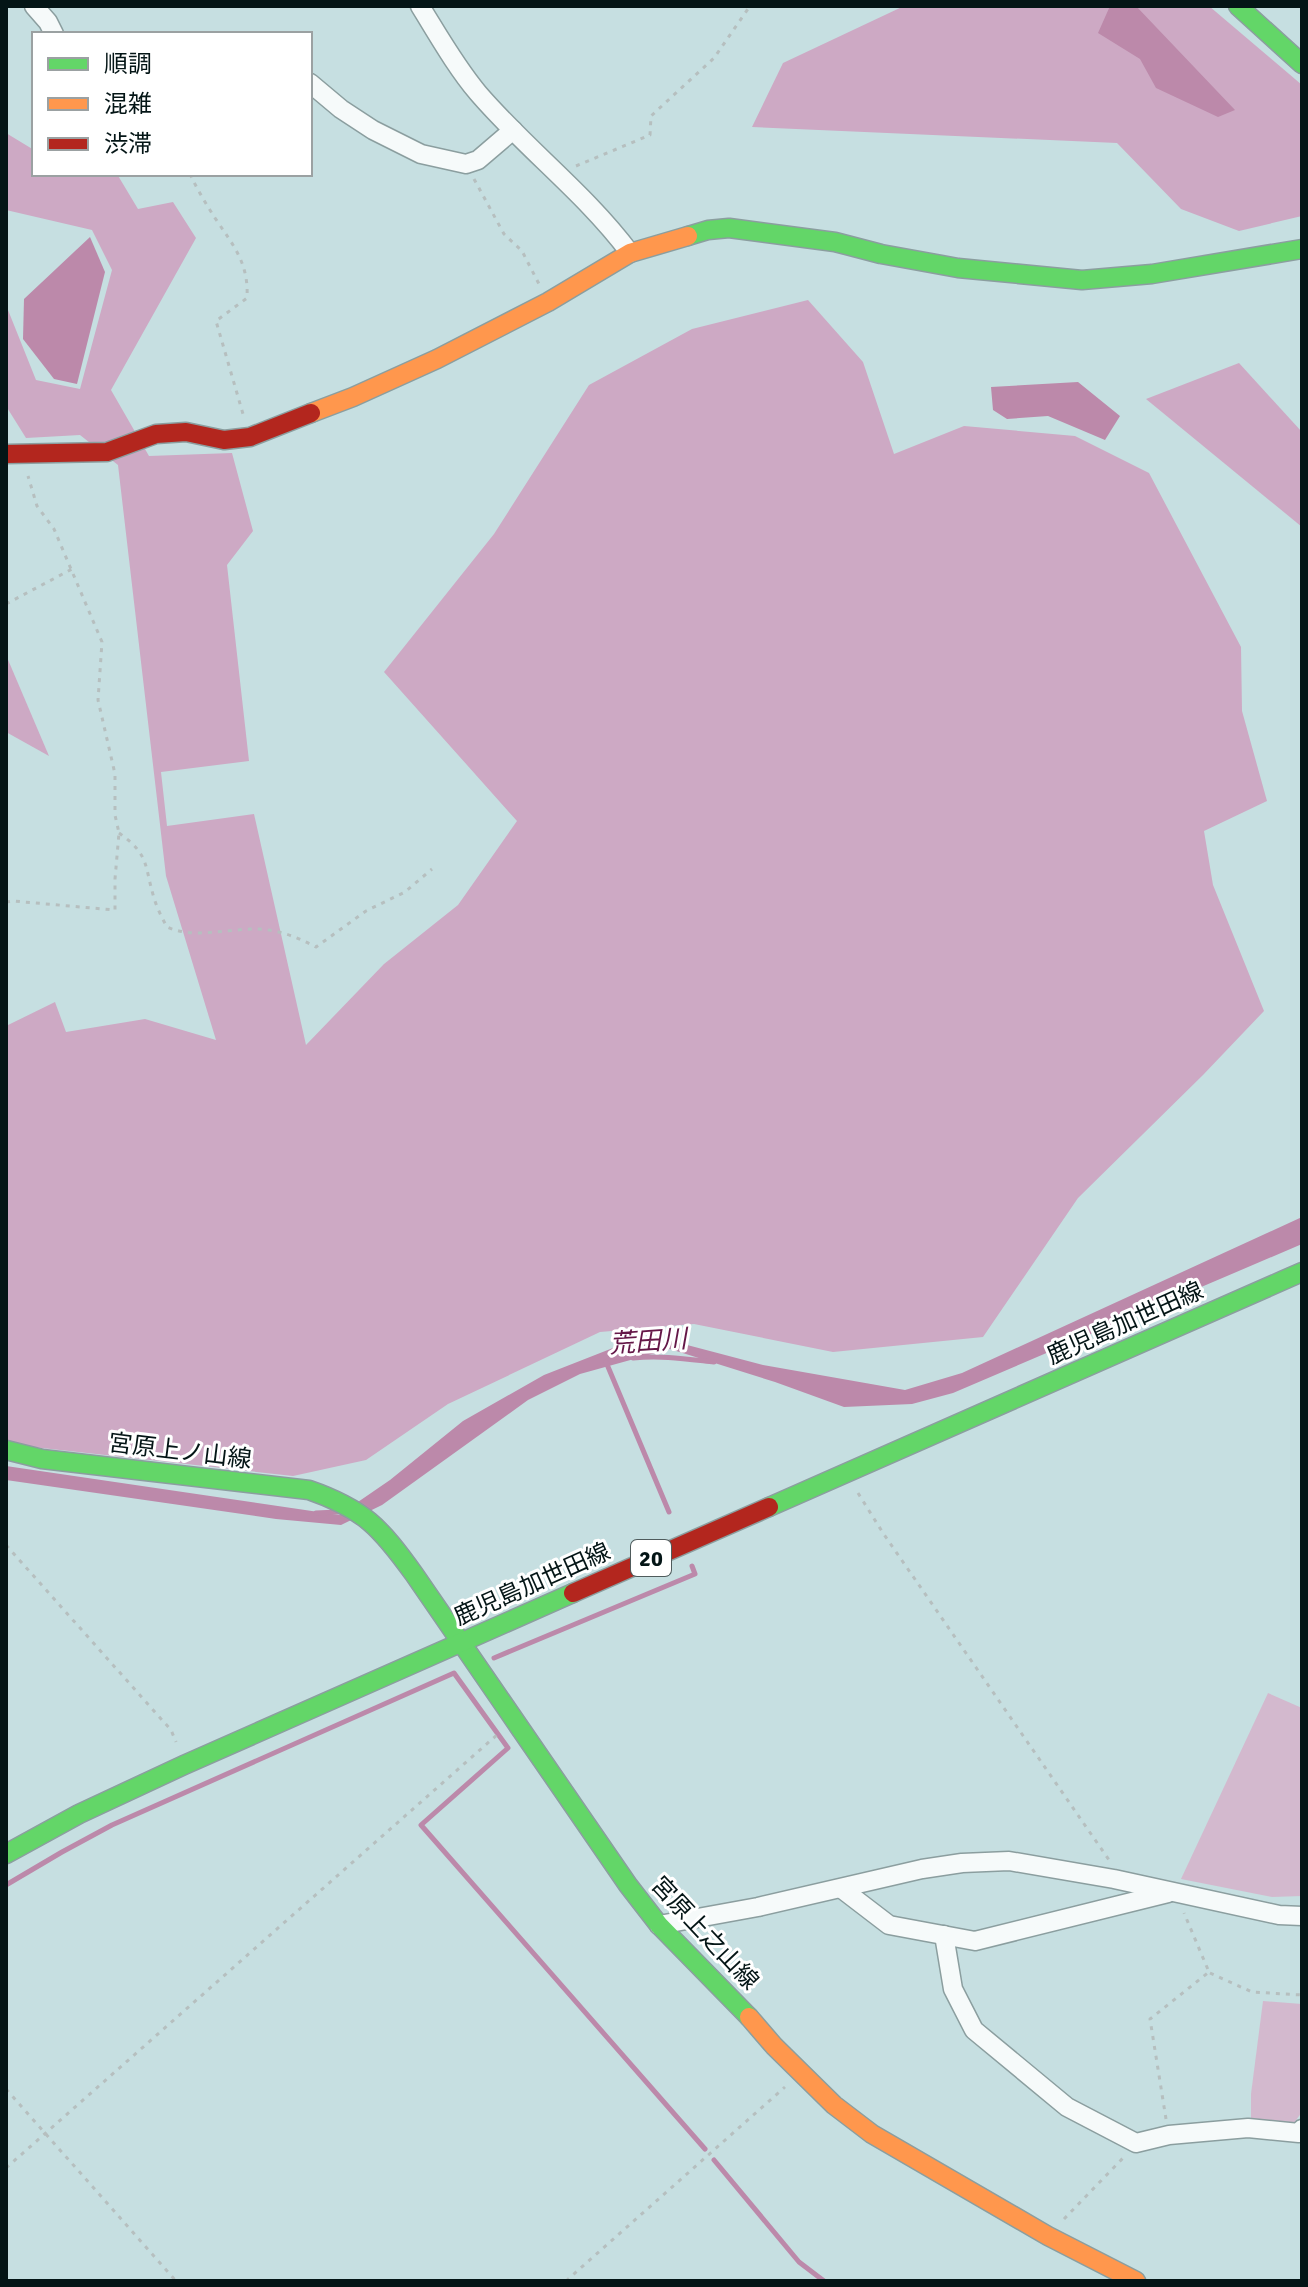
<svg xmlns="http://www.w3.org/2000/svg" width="1308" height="2287" viewBox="0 0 1308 2287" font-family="Signika,'Noto Sans JP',sans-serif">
	<rect width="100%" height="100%" fill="#c6dfe1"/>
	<!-- green -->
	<g fill="#d3b9ce">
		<path d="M 1268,1693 L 1302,1708 L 1302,1896 L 1272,1897 L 1181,1879 Z"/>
		<path d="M 1263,2001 L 1302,2004 L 1302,2112 L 1291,2127 L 1251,2122 L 1251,2094 Z"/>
	</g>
	<!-- forest -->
	<g fill="#cda9c4">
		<path d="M 904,6 L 1209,6 L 1302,85 L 1302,216 L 1239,231 L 1181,209 L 1117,143 L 752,127 L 783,63 Z"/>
		<path d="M 6,133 L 34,150 L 34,174 L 117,174 L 138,209 L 173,202 L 196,238 L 111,390 L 149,456 L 232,453 L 253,531 L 227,565 L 249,761 L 161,772 L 167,826 L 254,814 L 306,1045 L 384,964 L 458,905 L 517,821 L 384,672 L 494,534 L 589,385 L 692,329 L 808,300 L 863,362 L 894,454 L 964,426 L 1075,436 L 1149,473 L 1241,647 L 1242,711 L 1267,801 L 1204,831 L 1213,885 L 1264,1011 L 1203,1075 L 1078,1198 L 983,1337 L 833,1352 L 694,1324 L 600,1332 L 448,1404 L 366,1460 L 293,1476 L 6,1444 L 6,1026 L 55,1002 L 66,1032 L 145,1019 L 216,1040 L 166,876 L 118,465 L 80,435 L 26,438 L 6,406 L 6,305 L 36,380 L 80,389 L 112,270 L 92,230 L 6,210 Z"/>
		<path d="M 1239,363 L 1302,432 L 1302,527 L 1146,399 Z"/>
		<path d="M 6,655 L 49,756 L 6,732 Z"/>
	</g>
	<!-- water -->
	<g fill="#bc89aa">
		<path d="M 1110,6 L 1136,6 L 1235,110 L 1218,117 L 1156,88 L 1140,59 L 1098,33 Z"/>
		<path d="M 90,237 L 105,272 L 77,384 L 54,379 L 23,339 L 24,299 Z"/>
		<path d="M 1078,382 L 1120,416 L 1105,440 L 1048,416 L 1007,419 L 993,410 L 991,387 Z"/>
		<path d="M 1302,1217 L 1302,1244 L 953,1393 L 912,1404 L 844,1407 L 775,1382 L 670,1349 L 580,1374 L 528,1400 L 382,1505 L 341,1525 L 276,1519 L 6,1480 L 6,1466 L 339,1515 L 390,1480 L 463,1421 L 544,1375 L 618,1346 L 672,1341 L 763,1365 L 905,1390 L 962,1373 Z"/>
	</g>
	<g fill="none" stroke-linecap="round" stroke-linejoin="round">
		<!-- stream -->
		<g stroke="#bc89aa" stroke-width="5">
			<path d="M 633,1358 C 661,1355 687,1359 714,1362"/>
			<path d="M 606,1362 L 669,1512"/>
			<path d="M 316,1513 L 338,1512"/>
			<path d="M 494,1658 L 695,1574 L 692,1566"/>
			<path d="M 6,1885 L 62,1852 L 112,1825 L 454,1673 L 508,1748 L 421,1825 L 705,2149"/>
			<path d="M 714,2160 L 799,2262 L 824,2281"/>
		</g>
		<defs>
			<g id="street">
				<path d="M 34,6 L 48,22 L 54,34"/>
				<path d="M 420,6 C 438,35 456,67 478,93 C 526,149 586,194 630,253"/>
				<path d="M 310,83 L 341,109 L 373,130 L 421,154 L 466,164 L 478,160 L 513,130"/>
				<path d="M 842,1889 L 889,1925 L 975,1941 L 1168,1893"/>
				<path d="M 659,1925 L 758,1907 L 922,1869 L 962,1863 L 1009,1861 L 1114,1879 L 1279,1915 L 1302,1916"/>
				<path d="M 944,1935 L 953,1989 L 974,2030 L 1067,2107 L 1136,2143 L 1169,2135 L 1248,2128 L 1299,2133 L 1302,2129"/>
			</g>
			<g id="fast">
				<path d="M 1238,6 L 1302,64"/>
				<path d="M 688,236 L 708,230 L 729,228 L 835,242 L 881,254 L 958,268 L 1082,280 L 1152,274 L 1302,249"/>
				<path d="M 6,1450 L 42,1459 L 309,1490 C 364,1509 381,1528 414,1574 L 628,1885 L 659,1925 L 749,2017"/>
				<path d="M 769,1507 L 1302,1272"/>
				<path d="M 6,1854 L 79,1814 L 184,1765 L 573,1593"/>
			</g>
			<g id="slow">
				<path d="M 311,413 L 353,397 L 437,359 L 548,302 L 630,253 L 688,236"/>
				<path d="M 749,2017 L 774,2046 L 834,2105 L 872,2134 L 1048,2236 L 1136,2281"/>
			</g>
			<g id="jam">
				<path d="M 6,454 L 107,452 L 156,434 L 186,432 L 224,440 L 250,437 L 311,413"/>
				<path d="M 573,1593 L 769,1507"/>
			</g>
		</defs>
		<!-- street casing -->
		<use href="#street" stroke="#8b9e9f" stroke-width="21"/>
		<!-- fast casing -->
		<use href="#fast" stroke="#8b9e9f" stroke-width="21"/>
		<!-- slow casing -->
		<use href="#slow" stroke="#8b9e9f" stroke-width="21"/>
		<!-- jam casing -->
		<use href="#jam" stroke="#8b9e9f" stroke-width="21"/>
		<!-- path -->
		<g stroke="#b6bfbf" stroke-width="3" stroke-dasharray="4 6" stroke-linecap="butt">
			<path d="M 576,166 L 650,135 L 651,116 L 714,58 L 750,6"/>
			<path d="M 190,174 C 197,189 206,204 215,218 C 233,245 249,263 247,298 L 216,321 L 243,414"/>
			<path d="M 474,179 L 504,234 L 522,251 L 539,284"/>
			<path d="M 6,604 L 72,569"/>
			<path d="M 119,833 C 150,855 144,865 154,898 C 157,908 162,918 167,927 C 193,939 226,929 255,929 C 277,929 297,937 316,947 L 366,911 L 405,892 L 432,869"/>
			<path d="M 6,902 L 13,901 L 115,910 L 115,879 L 119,833 L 115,815 L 115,774 L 98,700 L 102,642 L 54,529 L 37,506 L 28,476"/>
			<path d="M 858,1493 L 883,1533 L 1109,1860"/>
			<path d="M 6,1545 L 171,1730 L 176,1742"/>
			<path d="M 1210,1973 L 1252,1992 L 1302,1995"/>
			<path d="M 6,2089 L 176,2281"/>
			<path d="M 1166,2119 L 1150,2019 L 1209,1972 L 1184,1913"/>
			<path d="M 6,2168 L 498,1734"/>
			<path d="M 1064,2219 L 1123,2158"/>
			<path d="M 566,2281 L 785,2087"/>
		</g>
		<!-- street -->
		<use href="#street" stroke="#f6fafa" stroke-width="18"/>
		<!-- fast -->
		<use href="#fast" stroke="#63d668" stroke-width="18"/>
		<!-- slow -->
		<use href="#slow" stroke="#ff974d" stroke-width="18"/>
		<!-- jam -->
		<use href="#jam" stroke="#b3261e" stroke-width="18"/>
	</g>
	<g text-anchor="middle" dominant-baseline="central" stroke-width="6" stroke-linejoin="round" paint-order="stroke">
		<!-- shield labels -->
		<rect fill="#fff" stroke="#4f5b5c" stroke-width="2" x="631" y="1540" width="40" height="36" rx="6"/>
		<g font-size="22" font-weight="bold" fill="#041516">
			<text x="651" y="1558">20</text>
		</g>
		<!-- street labels -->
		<g font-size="24" fill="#041516" stroke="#fff">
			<text transform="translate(1125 1323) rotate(-24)">鹿児島加世田線</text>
			<text transform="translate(180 1451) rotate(7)">宮原上ノ山線</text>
			<text transform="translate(532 1584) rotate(-24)">鹿児島加世田線</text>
			<text transform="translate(705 1933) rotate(47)">宮原上之山線</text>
		</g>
		<!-- water labels -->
		<g font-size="26" font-style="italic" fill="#641748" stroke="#fff">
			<text transform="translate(648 1342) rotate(-4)">荒田川</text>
		</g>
	</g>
	<!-- border -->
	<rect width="1308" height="2287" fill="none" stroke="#041516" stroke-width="16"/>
	<!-- legend -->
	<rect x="32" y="32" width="280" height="144" fill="#ffffff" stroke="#9ba1a2" stroke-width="2"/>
	<rect x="48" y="58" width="40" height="12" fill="#63d668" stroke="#9ba1a2" stroke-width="2"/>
	<text x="104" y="72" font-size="24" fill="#041516">順調</text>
	<rect x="48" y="98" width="40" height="12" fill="#ff974d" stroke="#9ba1a2" stroke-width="2"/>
	<text x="104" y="112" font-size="24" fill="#041516">混雑</text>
	<rect x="48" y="138" width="40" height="12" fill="#b3261e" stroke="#9ba1a2" stroke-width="2"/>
	<text x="104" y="152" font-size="24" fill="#041516">渋滞</text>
</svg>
